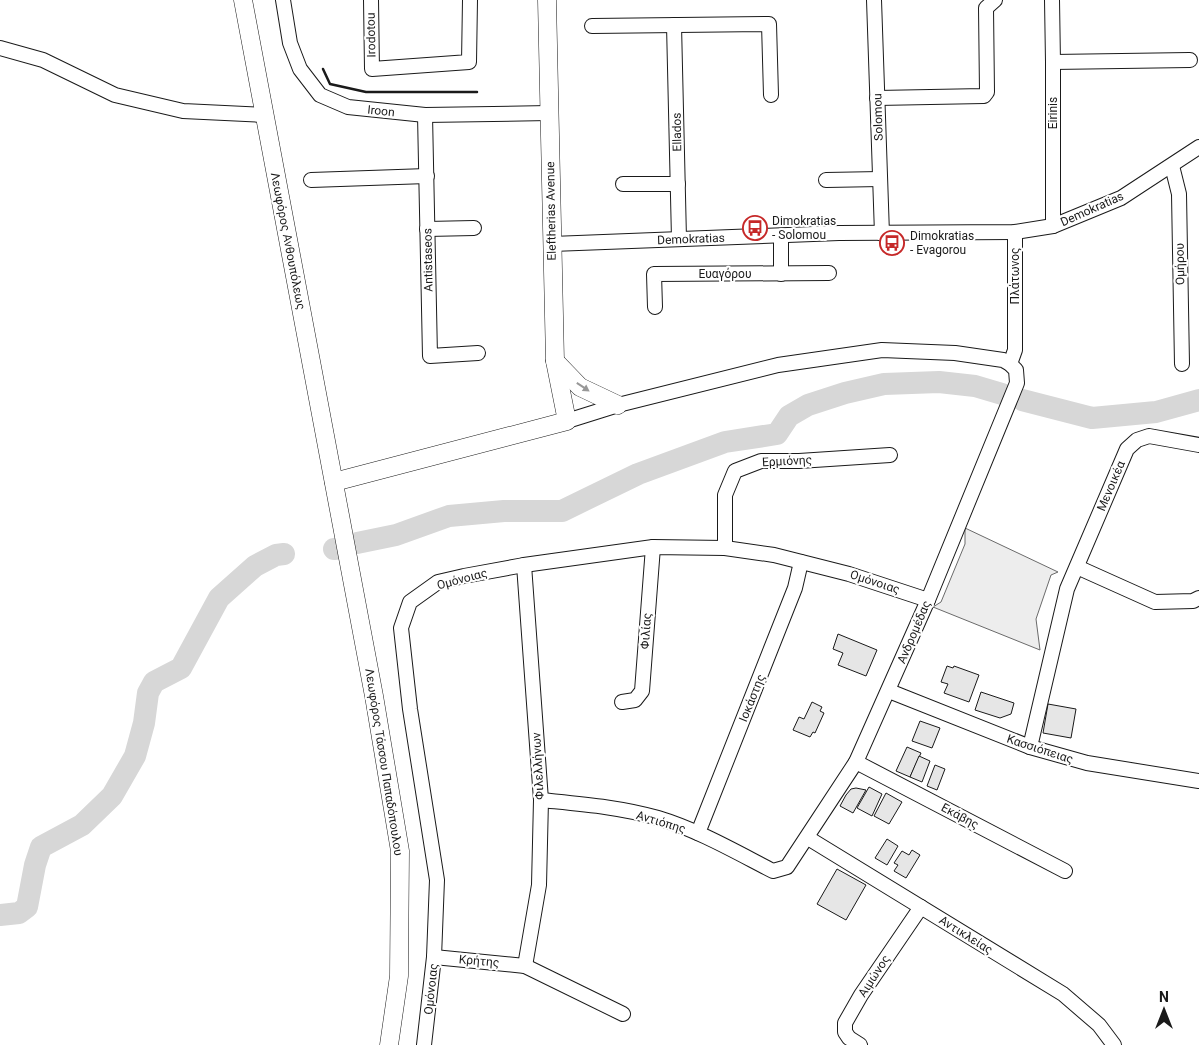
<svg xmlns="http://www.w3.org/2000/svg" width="1199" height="1045" viewBox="0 0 1199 1045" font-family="Roboto,sans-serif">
	<rect width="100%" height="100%" fill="#fff"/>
	<!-- built -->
	<path fill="#ededed" stroke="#6a6a6a" d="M 965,528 L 1058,572 L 1051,575 L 1036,619 L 1040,650 L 933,607 L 941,602 L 965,544 Z"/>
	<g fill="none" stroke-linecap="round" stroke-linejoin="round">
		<!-- river -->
		<g stroke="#d7d7d7" stroke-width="22">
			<path d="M 1022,400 L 1092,418 L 1156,412 L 1199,400"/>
			<path d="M 357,543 L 396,535 L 449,516 L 504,511 L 562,511 L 638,474 L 725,442 L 777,434 L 789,416 L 808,405 L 845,393 L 884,384 L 939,382 L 975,386 L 1002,394"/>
			<path d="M 334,549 L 335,549"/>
			<path d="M 0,915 L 19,913 L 27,907 L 35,865 L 41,847 L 82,825 L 112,796 L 135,756 L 144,723 L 148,693 L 154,682 L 181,668 L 219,598 L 255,566 L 276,555 L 284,554"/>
		</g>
	</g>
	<!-- building -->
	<g fill="#e6e6e6" stroke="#1a1a1a">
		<path d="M 838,634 L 877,650 L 866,676 L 838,665 L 843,653 L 833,649 Z"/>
		<path d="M 947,666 L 953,668 L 954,666 L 979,675 L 969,702 L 944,693 L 948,684 L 941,682 Z"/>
		<path d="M 981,692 L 1014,703 L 1011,714 L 1000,718 L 975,710 Z"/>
		<path d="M 812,702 L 822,707 L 820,711 L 824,713 L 815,733 L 813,732 L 810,737 L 793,730 L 799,717 L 804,719 Z"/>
		<path d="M 1048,704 L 1076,709 L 1071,738 L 1043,733 Z"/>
		<path d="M 920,721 L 940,728 L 932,748 L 912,741 Z"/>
		<path d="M 907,747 L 921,753 L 910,777 L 896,771 Z"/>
		<path d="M 919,756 L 930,761 L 922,782 L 910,777 Z"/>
		<path d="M 935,765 L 945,769 L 937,790 L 927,786 Z"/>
		<path d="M 869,787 L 882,794 L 872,816 L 857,808 Z"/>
		<path d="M 856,788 L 866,790 L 853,813 L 840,806 L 846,795 L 851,789 Z"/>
		<path d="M 886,793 L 902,802 L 889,824 L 874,816 Z"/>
		<path d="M 887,839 L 898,846 L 887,865 L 875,858 Z"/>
		<path d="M 912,850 L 920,855 L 906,878 L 894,871 L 898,865 L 894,863 L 902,851 L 909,855 Z"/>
		<path d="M 837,869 L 866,885 L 846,920 L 817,904 Z"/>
	</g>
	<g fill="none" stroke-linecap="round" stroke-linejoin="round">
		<defs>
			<g id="minor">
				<path d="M 283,0 L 290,43 L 300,69 L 320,95 L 348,107 L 425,115 L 549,113"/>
				<path d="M 371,0 L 372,69 L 469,62 L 470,0"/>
				<path d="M 874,0 L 882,234"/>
				<path d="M 1052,0 L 1053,62 L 1053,226"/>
				<path d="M 674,25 L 679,239"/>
				<path d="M 592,26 L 769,24 L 771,95"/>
				<path d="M 0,48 L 43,60 L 115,95 L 183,111 L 264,115"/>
				<path d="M 1053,62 L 1190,60"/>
				<path d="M 877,98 L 984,96 L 987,92 L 986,8 L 995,0"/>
				<path d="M 425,115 L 430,356 L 478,353"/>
				<path d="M 1172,166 L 1179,194 L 1182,364"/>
				<path d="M 311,180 L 427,176"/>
				<path d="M 826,180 L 880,179"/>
				<path d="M 623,184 L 678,184"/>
				<path d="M 427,229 L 474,228"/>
				<path d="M 781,236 L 781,274"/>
				<path d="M 552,244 L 839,233 L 1015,232 L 1053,226 L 1121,198 L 1199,147"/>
				<path d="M 655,307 L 654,274 L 829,273"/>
				<path d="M 1010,364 L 1015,350 L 1015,232"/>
				<path d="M 725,548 L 725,495 L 735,471 L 761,461 L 799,461 L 890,455"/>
				<path d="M 524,565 L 541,800 L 539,885 L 525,966"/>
				<path d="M 1077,567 L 1155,602 L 1193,601 L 1199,598"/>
				<path d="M 889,691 L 1030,747 L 1087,763 L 1199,781"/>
				<path d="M 622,702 L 635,700 L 642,691 L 653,547"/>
				<path d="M 1030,747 L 1067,589 L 1127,449 L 1137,440 L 1149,436 L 1199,445"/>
				<path d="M 856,762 L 1065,871"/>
				<path d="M 541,800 C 580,804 620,807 658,818 C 698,830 736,852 773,871 L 787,867 L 856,762 L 928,600 L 1017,383 L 1016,370 L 1010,364 L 1003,360 L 955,353 L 882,350 L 778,365 L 618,405 L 567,421"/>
				<path d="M 698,833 L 795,588 L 801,562"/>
				<path d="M 808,838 L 1063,994 L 1099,1025 L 1114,1045"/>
				<path d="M 434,957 L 525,966 L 623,1014"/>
				<path d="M 424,1045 L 434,957 L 437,880 L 410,709 L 401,628 L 410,602 L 438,582 L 464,576 L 524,565 L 653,547 L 725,548 L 774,555 L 849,574 L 928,600"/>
				<path d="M 860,1045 L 849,1038 L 845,1032 L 845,1023 L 861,995 L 921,907"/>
			</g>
			<g id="major">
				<path d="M 243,0 L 374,696 L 400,851 L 399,976 L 389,1045"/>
				<path d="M 555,361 L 580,387 L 618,405"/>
				<path d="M 334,482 L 567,421 L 555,361 L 547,0"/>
			</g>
		</defs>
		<!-- minor casing -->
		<use href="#minor" stroke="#1a1a1a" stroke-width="16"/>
		<!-- major casing -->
		<use href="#major" stroke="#1a1a1a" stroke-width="19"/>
		<!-- minor -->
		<use href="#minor" stroke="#fff" stroke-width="14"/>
		<!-- major -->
		<use href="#major" stroke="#fff" stroke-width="18"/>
		<!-- wall -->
		<path stroke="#1a1a1a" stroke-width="2.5" d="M 323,69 L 330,84 L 366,92 L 477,92"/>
	</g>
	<!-- one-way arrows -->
	<defs><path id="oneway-solid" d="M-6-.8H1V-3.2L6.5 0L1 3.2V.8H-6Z" transform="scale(1.25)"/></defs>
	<use fill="#989898" href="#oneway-solid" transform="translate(583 387) rotate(34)"/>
	<!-- icons -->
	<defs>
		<symbol id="bus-ring" viewBox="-11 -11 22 22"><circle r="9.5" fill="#fff" stroke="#c62828" stroke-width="1.5"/><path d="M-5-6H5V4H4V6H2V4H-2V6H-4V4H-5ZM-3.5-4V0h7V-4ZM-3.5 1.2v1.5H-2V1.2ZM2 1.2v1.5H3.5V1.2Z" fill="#c62828"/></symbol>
	</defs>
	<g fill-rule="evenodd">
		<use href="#bus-ring" x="741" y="214" width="28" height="28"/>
		<use href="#bus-ring" x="878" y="229" width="28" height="28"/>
	</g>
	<g text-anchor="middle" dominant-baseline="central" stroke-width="4" stroke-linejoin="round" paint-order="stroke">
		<!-- street labels -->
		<g font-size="12" fill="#1a1a1a" stroke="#fff">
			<text transform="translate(371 35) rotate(-91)">Irodotou</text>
			<text transform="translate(381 111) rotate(6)">Iroon</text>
			<text transform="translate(1053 113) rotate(-90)">Eirinis</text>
			<text transform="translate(878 117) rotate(-92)">Solomou</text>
			<text transform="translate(677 132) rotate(-91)">Ellados</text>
			<text transform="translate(1092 209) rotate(-24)">Demokratias</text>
			<text transform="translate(551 211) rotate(-91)">Eleftherias Avenue</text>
			<text transform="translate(691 239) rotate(-2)">Demokratias</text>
			<text transform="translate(288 241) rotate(79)">Λεωφόρος Ανθουπόλεως</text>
			<text transform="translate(428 260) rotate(-91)">Antistaseos</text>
			<text transform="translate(1180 264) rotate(-91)">Ομήρου</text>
			<text x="725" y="274">Ευαγόρου</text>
			<text transform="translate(1015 276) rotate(-90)">Πλάτωνος</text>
			<text transform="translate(787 461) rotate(-3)">Ερμιόνης</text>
			<text transform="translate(1111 486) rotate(-67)">Μενοικέα</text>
			<text transform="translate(462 579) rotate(-15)">Ομόνοιας</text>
			<text transform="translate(875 582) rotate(18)">Ομόνοιας</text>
			<text transform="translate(646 631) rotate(-86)">Φιλίας</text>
			<text transform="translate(914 632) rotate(-67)">Ανδρομέδας</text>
			<text transform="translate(752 698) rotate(-68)">Ιοκάστης</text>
			<text transform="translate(1040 749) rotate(18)">Κασσιόπειας</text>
			<text transform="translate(384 762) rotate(81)">Λεωφόρος Τάσσου Παπαδόπουλου</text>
			<text transform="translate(538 766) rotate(-93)">Φιλελλήνων</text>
			<text transform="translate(960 816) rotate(28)">Εκάβης</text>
			<text transform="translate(661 822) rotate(17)">Αντιόπης</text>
			<text transform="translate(966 935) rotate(32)">Αντικλείας</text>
			<text transform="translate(479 961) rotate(5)">Κρήτης</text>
			<text transform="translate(874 976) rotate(-57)">Αιμώνος</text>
			<text transform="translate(431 989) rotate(-84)">Ομόνοιας</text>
		</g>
		<!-- poi labels -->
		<g font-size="12" fill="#1a1a1a" stroke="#fff" text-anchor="start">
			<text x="772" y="221">Dimokratias<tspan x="772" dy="14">- Solomou</tspan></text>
			<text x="910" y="236">Dimokratias<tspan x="910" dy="14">- Evagorou</tspan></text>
		</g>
	</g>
	<!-- north arrow -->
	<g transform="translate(1164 1010)" stroke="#ffffff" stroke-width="4" paint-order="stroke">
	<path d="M0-4L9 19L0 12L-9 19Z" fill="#1a1a1a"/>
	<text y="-8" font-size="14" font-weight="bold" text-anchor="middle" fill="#1a1a1a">N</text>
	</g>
</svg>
